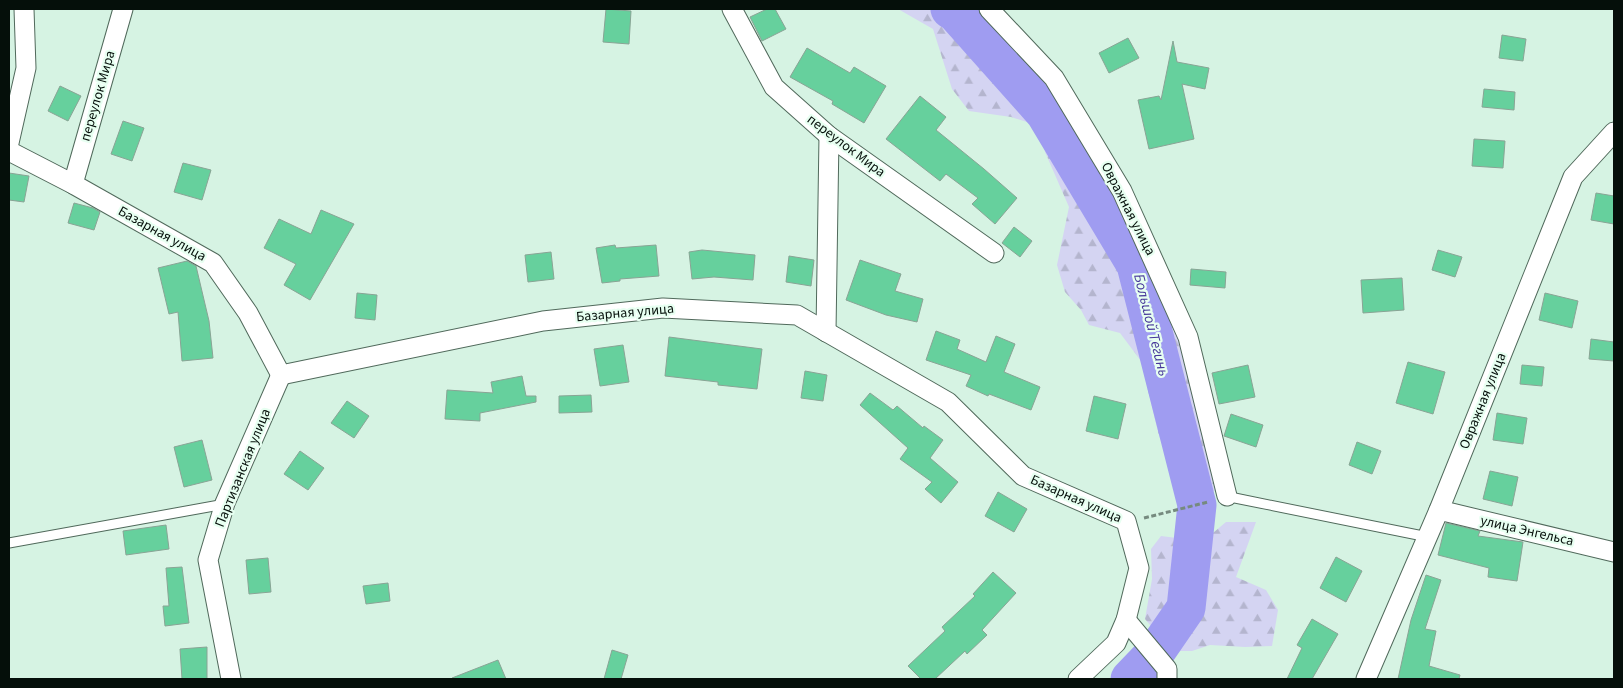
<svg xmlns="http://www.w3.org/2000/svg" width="1623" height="688" viewBox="0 0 1623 688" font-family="'Source Sans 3',sans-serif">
	<defs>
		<pattern id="forest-firs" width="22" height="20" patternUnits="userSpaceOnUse" patternTransform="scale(1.25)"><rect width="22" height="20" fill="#d4d4f2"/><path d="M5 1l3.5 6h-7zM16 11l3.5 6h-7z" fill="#b4b5ce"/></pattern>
	</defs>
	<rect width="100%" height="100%" fill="#d6f3e3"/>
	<!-- forest -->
	<g fill="url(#forest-firs)">
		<path d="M 898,9 L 972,9 L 1046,77 L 1047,97 L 1033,124 L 1011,117 L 969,111 L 952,89 L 933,29 Z"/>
		<path d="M 1042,134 L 1076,141 L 1090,154 L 1126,218 L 1186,347 L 1211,456 L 1215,491 L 1200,494 L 1192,464 L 1166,456 L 1158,432 L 1141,361 L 1120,333 L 1089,325 L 1081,310 L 1065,292 L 1057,265 L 1069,207 L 1045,152 Z"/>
		<path d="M 1226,522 L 1256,522 L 1236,577 L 1266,590 L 1278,610 L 1272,646 L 1245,647 L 1210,645 L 1192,651 L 1172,651 L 1145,619 L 1152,579 L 1151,549 L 1161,536 L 1177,538 L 1183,554 L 1201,543 Z"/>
	</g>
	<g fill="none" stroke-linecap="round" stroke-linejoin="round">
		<!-- river -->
		<path stroke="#9f9cf1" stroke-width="39" d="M 950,9 L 956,13 L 1045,113 L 1136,265 L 1197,505 L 1186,608 L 1155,653 L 1130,679"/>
	</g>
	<!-- building -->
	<g fill="#66d09d" stroke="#89a495">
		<path d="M 606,9 L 631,11 L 629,44 L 603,42 Z"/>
		<path d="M 767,9 L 775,9 L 786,29 L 762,41 L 750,17 Z"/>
		<path d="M 1502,35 L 1526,39 L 1523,61 L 1499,58 Z"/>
		<path d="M 1128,38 L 1139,58 L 1109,73 L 1099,53 Z"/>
		<path d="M 1173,41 L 1177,62 L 1209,68 L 1205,89 L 1182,84 L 1194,139 L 1149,149 L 1138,100 L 1159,96 L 1161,100 Z"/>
		<path d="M 807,48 L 850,73 L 854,67 L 886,86 L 864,123 L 832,104 L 833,101 L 790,77 Z"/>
		<path d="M 60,86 L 81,96 L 68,121 L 48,111 Z"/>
		<path d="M 1484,89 L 1515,92 L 1514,110 L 1482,107 Z"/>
		<path d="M 920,96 L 946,117 L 936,130 L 984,169 L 1017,198 L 995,224 L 972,204 L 978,198 L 946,174 L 940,181 L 886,139 Z"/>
		<path d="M 123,121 L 144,128 L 132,161 L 111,154 Z"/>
		<path d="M 1474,139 L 1505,141 L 1503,168 L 1472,166 Z"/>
		<path d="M 183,163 L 211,170 L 202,200 L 174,192 Z"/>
		<path d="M 9,173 L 29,176 L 24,202 L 9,200 Z"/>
		<path d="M 1596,193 L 1614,196 L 1614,224 L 1591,220 Z"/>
		<path d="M 74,203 L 93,208 L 100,212 L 94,230 L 68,223 Z"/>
		<path d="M 321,210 L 354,224 L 310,300 L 284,285 L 296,264 L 264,248 L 279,219 L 311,234 Z"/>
		<path d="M 1014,227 L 1032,241 L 1020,257 L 1002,243 Z"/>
		<path d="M 615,245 L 616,248 L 656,245 L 659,276 L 620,279 L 620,281 L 602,283 L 596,248 Z"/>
		<path d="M 702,250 L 755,255 L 753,280 L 714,277 L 692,279 L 689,252 Z"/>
		<path d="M 1438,250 L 1462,257 L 1455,277 L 1432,270 Z"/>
		<path d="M 551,252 L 554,279 L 528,282 L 525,255 Z"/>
		<path d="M 789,256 L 814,260 L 811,286 L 786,282 Z"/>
		<path d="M 860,260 L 901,274 L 895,291 L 923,299 L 917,322 L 886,315 L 846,300 Z"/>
		<path d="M 187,261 L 196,266 L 209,321 L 213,358 L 182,361 L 178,312 L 169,314 L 158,268 Z"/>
		<path d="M 1191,269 L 1226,272 L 1225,288 L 1190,285 Z"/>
		<path d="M 1402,278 L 1404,310 L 1363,313 L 1361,280 Z"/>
		<path d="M 357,293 L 377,295 L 375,320 L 355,318 Z"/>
		<path d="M 1545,293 L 1578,301 L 1572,328 L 1539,320 Z"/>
		<path d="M 936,331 L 960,340 L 957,349 L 986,362 L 996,336 L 1015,344 L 1004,372 L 1040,387 L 1031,410 L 989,394 L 988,396 L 966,386 L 971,375 L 926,360 Z"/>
		<path d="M 669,337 L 762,349 L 757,389 L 718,385 L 718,382 L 665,376 Z"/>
		<path d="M 1591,339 L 1614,342 L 1614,361 L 1589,359 Z"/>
		<path d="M 623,345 L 629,382 L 600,386 L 594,349 Z"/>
		<path d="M 1408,362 L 1445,372 L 1433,414 L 1396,403 Z"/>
		<path d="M 1248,365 L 1255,397 L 1219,404 L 1212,373 Z"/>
		<path d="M 1522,365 L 1544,367 L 1542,386 L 1520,384 Z"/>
		<path d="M 805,371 L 827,375 L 823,401 L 801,398 Z"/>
		<path d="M 522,376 L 526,396 L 536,396 L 536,402 L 480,413 L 480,421 L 445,419 L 447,390 L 493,393 L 491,382 Z"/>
		<path d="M 870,393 L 893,410 L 897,406 L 923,428 L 924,426 L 943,440 L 930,458 L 958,482 L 941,503 L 925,489 L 932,482 L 900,459 L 908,448 L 860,405 Z"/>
		<path d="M 591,395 L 592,412 L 559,413 L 559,396 Z"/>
		<path d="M 1094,396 L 1126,404 L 1118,439 L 1086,431 Z"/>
		<path d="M 347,401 L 369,416 L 354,438 L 331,423 Z"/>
		<path d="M 1497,413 L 1527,418 L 1523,444 L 1493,440 Z"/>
		<path d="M 1231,414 L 1263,425 L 1256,447 L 1224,436 Z"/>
		<path d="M 202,440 L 212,480 L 184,487 L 174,447 Z"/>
		<path d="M 1357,442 L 1381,451 L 1372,474 L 1349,465 Z"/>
		<path d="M 300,451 L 324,468 L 308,490 L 284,474 Z"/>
		<path d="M 1490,471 L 1518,477 L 1512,506 L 1483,499 Z"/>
		<path d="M 998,492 L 1027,509 L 1014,532 L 985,516 Z"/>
		<path d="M 1446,523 L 1480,531 L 1478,536 L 1523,542 L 1517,581 L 1488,577 L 1489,568 L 1438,555 Z"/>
		<path d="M 166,525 L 169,549 L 126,555 L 123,531 Z"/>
		<path d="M 1336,557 L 1362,571 L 1346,602 L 1320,588 Z"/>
		<path d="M 268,558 L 271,592 L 249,594 L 246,560 Z"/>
		<path d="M 182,567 L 189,623 L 165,626 L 163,606 L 169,606 L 166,568 Z"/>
		<path d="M 993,572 L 1016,593 L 982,630 L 987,635 L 967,654 L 965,651 L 935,679 L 921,679 L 908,666 L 945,631 L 942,627 L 975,596 L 973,594 Z"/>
		<path d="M 1426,575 L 1441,580 L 1425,629 L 1436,631 L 1429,666 L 1460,675 L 1459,679 L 1398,679 L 1411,620 Z"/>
		<path d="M 388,583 L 390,601 L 366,604 L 363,586 Z"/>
		<path d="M 1312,619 L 1338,634 L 1312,679 L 1287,679 L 1302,648 L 1297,645 Z"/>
		<path d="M 207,647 L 207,679 L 182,679 L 180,649 Z"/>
		<path d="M 612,650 L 628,655 L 621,679 L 604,679 Z"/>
		<path d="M 498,660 L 506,679 L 452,679 L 452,678 Z"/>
	</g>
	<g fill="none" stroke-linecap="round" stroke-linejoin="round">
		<defs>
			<g id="lane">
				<path d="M 1225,496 L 1428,537"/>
				<path d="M 9,543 L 225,504"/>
			</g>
			<g id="street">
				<path d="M 732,9 L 774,87 L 829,136 L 994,253"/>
				<path d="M 989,9 L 1054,78 L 1122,191 L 1188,337 L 1227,496"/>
				<path d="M 9,143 L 26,68 L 24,9"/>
				<path d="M 9,151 L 73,184 L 213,263 L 248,313 L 281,375 L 543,321 L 663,308 L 797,315 L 948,402 L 1023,476 L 1126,521 L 1139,568 L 1126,620 L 1116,643 L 1078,679"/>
				<path d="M 73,184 L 123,9"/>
				<path d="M 826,332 L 829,136"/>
				<path d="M 1439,510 L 1614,552"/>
				<path d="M 1126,620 L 1167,669 L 1167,679"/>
				<path d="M 231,679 L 208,560 L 225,503 L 281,375"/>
				<path d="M 1366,679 L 1439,510 L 1573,177 L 1614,132"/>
			</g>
		</defs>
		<!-- lane casing -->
		<use href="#lane" stroke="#50695b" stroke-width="11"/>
		<!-- street casing -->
		<use href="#street" stroke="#50695b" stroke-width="21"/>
		<!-- path -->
		<path stroke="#768a7f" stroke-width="3" stroke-dasharray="5 2.5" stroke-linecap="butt" d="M 1144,518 L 1208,502"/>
		<!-- lane -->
		<use href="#lane" stroke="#fff" stroke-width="9"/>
		<!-- street -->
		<use href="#street" stroke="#fff" stroke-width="19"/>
	</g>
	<g text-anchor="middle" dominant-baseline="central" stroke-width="4.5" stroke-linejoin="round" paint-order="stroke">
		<!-- street labels -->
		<g font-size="14" fill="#050f0a" stroke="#e7fff1">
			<text transform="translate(98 96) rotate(-74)">переулок Мира</text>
			<text transform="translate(846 146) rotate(37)">переулок Мира</text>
			<text transform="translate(1128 209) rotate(63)">Овражная улица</text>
			<text transform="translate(162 234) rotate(29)">Базарная улица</text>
			<text transform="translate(625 313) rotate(-5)">Базарная улица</text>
			<text transform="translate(1483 401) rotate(-68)">Овражная улица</text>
			<text transform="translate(243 468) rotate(-68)">Партизанская улица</text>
			<text transform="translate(1076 499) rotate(24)">Базарная улица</text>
			<text transform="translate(1527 531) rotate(13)">улица Энгельса</text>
		</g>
		<!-- water labels -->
		<g font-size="15" font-style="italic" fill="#463799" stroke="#e7fff1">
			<text transform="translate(1151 325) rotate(76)">Большой Тегинь</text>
		</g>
	</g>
	<!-- border -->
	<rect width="1623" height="688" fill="none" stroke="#050f0a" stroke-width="20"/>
</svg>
